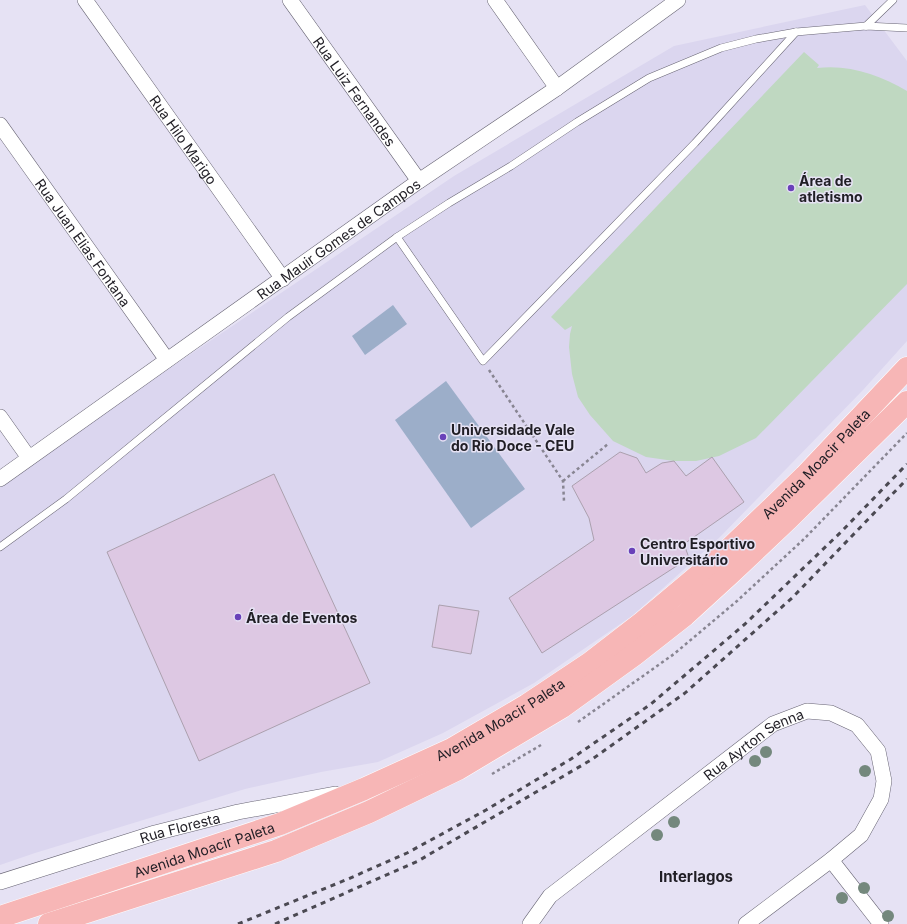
<svg xmlns="http://www.w3.org/2000/svg" width="907" height="924" viewBox="0 0 907 924" font-family="Inter,sans-serif">
	<rect width="100%" height="100%" fill="#e6e2f4"/>
	<!-- built -->
	<path fill="#dbd6ef" d="M 865,5 L 907,61 L 907,341 L 863,390 L 720,537 L 632,616 L 534,683 L 443,733 L 378,762 L 321,772 L 245,789 L 35,853 L 0,865 L 0,483 L 454,176 L 674,46 Z"/>
	<!-- green -->
	<path fill="#bfd8c1" d="M 804,52 L 819,65 L 817,68 C 849,64 880,75 907,91 L 907,284 L 756,438 L 719,456 L 696,461 L 674,461 L 646,457 L 613,441 L 590,415 L 578,397 L 572,374 L 569,347 L 570,334 L 572,326 L 565,330 L 551,317 Z"/>
	<!-- water -->
	<g fill="#9caec9">
		<path d="M 393,305 L 407,324 L 365,355 L 352,336 Z"/>
		<path d="M 446,381 L 525,489 L 471,528 L 395,420 Z"/>
	</g>
	<!-- building -->
	<g fill="#ddc8e3" stroke="#aba0ae">
		<path d="M 620,452 L 637,458 L 646,473 L 662,463 L 674,461 L 686,476 L 712,457 L 744,502 L 684,544 L 689,558 L 542,653 L 509,598 L 594,540 L 589,518 L 572,486 Z"/>
		<path d="M 274,474 L 370,683 L 199,761 L 107,552 Z"/>
		<path d="M 439,605 L 479,611 L 471,654 L 432,647 Z"/>
	</g>
	<g fill="none" stroke-linecap="round" stroke-linejoin="round">
		<defs>
			<g id="service">
				<path d="M 866,26 L 893,0"/>
				<path d="M 397,237 L 483,361 L 695,143 L 796,32"/>
				<path d="M 0,547 L 66,499 L 288,317 L 397,237 L 449,203 L 511,166 L 577,122 L 649,78 L 721,48 L 756,39 L 796,32 L 866,26 L 907,28"/>
			</g>
			<g id="minor">
				<path id="s1" d="M 85,0 L 283,279"/>
				<path id="s2" d="M 290,0 L 419,181"/>
				<path d="M 495,0 L 557,88"/>
				<path id="s3" d="M 0,125 L 167,360"/>
				<path d="M 0,417 L 29,458"/>
				<path id="s4" d="M 0,479 L 419,181 L 557,88 L 678,0"/>
				<path d="M 831,860 L 881,924"/>
				<path id="s5" d="M 0,882 L 155,833 L 238,812 L 335,794"/>
				<path id="s6" d="M 530,924 L 550,896 L 773,724 L 807,711 L 831,713 L 857,725 L 878,751 L 884,781 L 881,799 L 861,835 L 831,860 L 746,924"/>
			</g>
			<g id="primary">
				<path id="s7" d="M 0,917 L 280,824 L 364,789 L 452,749 L 527,705 L 590,663 L 643,622 L 724,554 L 805,476 L 907,368"/>
				<path d="M 49,924 L 276,851 L 369,812 L 458,769 L 562,707 L 634,655 L 685,615 L 731,573 L 788,519 L 907,402"/>
			</g>
		</defs>
		<!-- service casing -->
		<use href="#service" stroke="#686574" stroke-width="8"/>
		<!-- minor casing -->
		<use href="#minor" stroke="#686574" stroke-width="16"/>
		<!-- primary casing -->
		<use href="#primary" stroke="#fff" stroke-width="23"/>
		<!-- path -->
		<g stroke="#888592" stroke-width="2.5" stroke-dasharray="3 3" stroke-linecap="butt">
			<path d="M 489,370 L 563,481 L 564,501"/>
			<path d="M 563,481 L 608,444"/>
			<path d="M 578,722 L 674,654 L 737,601 L 804,539 L 907,433"/>
			<path d="M 492,774 L 541,745"/>
		</g>
		<!-- service -->
		<use href="#service" stroke="#fff" stroke-width="7"/>
		<!-- minor -->
		<use href="#minor" stroke="#fff" stroke-width="15"/>
		<!-- primary -->
		<use href="#primary" stroke="#f7b6b6" stroke-width="22"/>
		<!-- rail -->
		<g stroke="#4b4952" stroke-width="3" stroke-dasharray="5 5" stroke-linecap="butt">
			<path d="M 238,924 L 348,879 L 407,853 L 486,810 L 571,759 L 651,704 L 745,624 L 841,532 L 907,464"/>
			<path d="M 275,924 L 418,861 L 591,760 L 685,693 L 792,598 L 907,479"/>
		</g>
	</g>
	<!-- trees -->
	<g fill="#74887d">
		<circle cx="766" cy="752" r="6"/>
		<circle cx="755" cy="761" r="6"/>
		<circle cx="865" cy="771" r="6"/>
		<circle cx="674" cy="822" r="6"/>
		<circle cx="657" cy="835" r="6"/>
		<circle cx="864" cy="888" r="6"/>
		<circle cx="842" cy="898" r="6"/>
		<circle cx="888" cy="916" r="6"/>
	</g>
	<!-- markers -->
	<g fill="#6941b9" stroke="#e6e2f4" stroke-width="1.5">
		<circle cx="791" cy="188" r="4"/>
		<circle cx="443" cy="437" r="4"/>
		<circle cx="632" cy="551" r="4"/>
		<circle cx="238" cy="617" r="4"/>
	</g>
	<g text-anchor="middle" dominant-baseline="central" stroke-width="3" stroke-linejoin="round" paint-order="stroke">
		<!-- street labels -->
		<g font-size="14" fill="#201e25" stroke="#e6e2f4">
			<text stroke="none"><textPath href="#s2" startOffset="112">Rua Luiz Fernandes</textPath></text>
			<text stroke="none"><textPath href="#s1" startOffset="171">Rua Hilo Marigo</textPath></text>
			<text stroke="none"><textPath href="#s4" startOffset="415">Rua Mauir Gomes de Campos</textPath></text>
			<text stroke="none"><textPath href="#s3" startOffset="144">Rua Juan Elias Fontana</textPath></text>
			<text stroke="none"><textPath href="#s7" startOffset="947">Avenida Moacir Paleta</textPath></text>
			<text stroke="none"><textPath href="#s7" startOffset="539">Avenida Moacir Paleta</textPath></text>
			<text stroke="none"><textPath href="#s6" startOffset="289">Rua Ayrton Senna</textPath></text>
			<text stroke="none"><textPath href="#s5" startOffset="188">Rua Floresta</textPath></text>
			<text stroke="none"><textPath href="#s7" startOffset="215">Avenida Moacir Paleta</textPath></text>
		</g>
		<!-- poi labels -->
		<g font-size="14" font-weight="bold" fill="#201e25" stroke="#e6e2f4" text-anchor="start">
			<text x="799" y="180">Área de<tspan x="799" dy="16">atletismo</tspan></text>
			<text x="451" y="429">Universidade Vale<tspan x="451" dy="16">do Rio Doce - CEU</tspan></text>
			<text x="640" y="543">Centro Esportivo<tspan x="640" dy="16">Universitário</tspan></text>
			<text x="246" y="617">Área de Eventos</text>
		</g>
		<!-- neighbourhood labels -->
		<g font-size="15" font-weight="bold" fill="#201e25" stroke="#e6e2f4">
			<text x="696" y="876">Interlagos</text>
		</g>
	</g>
</svg>
